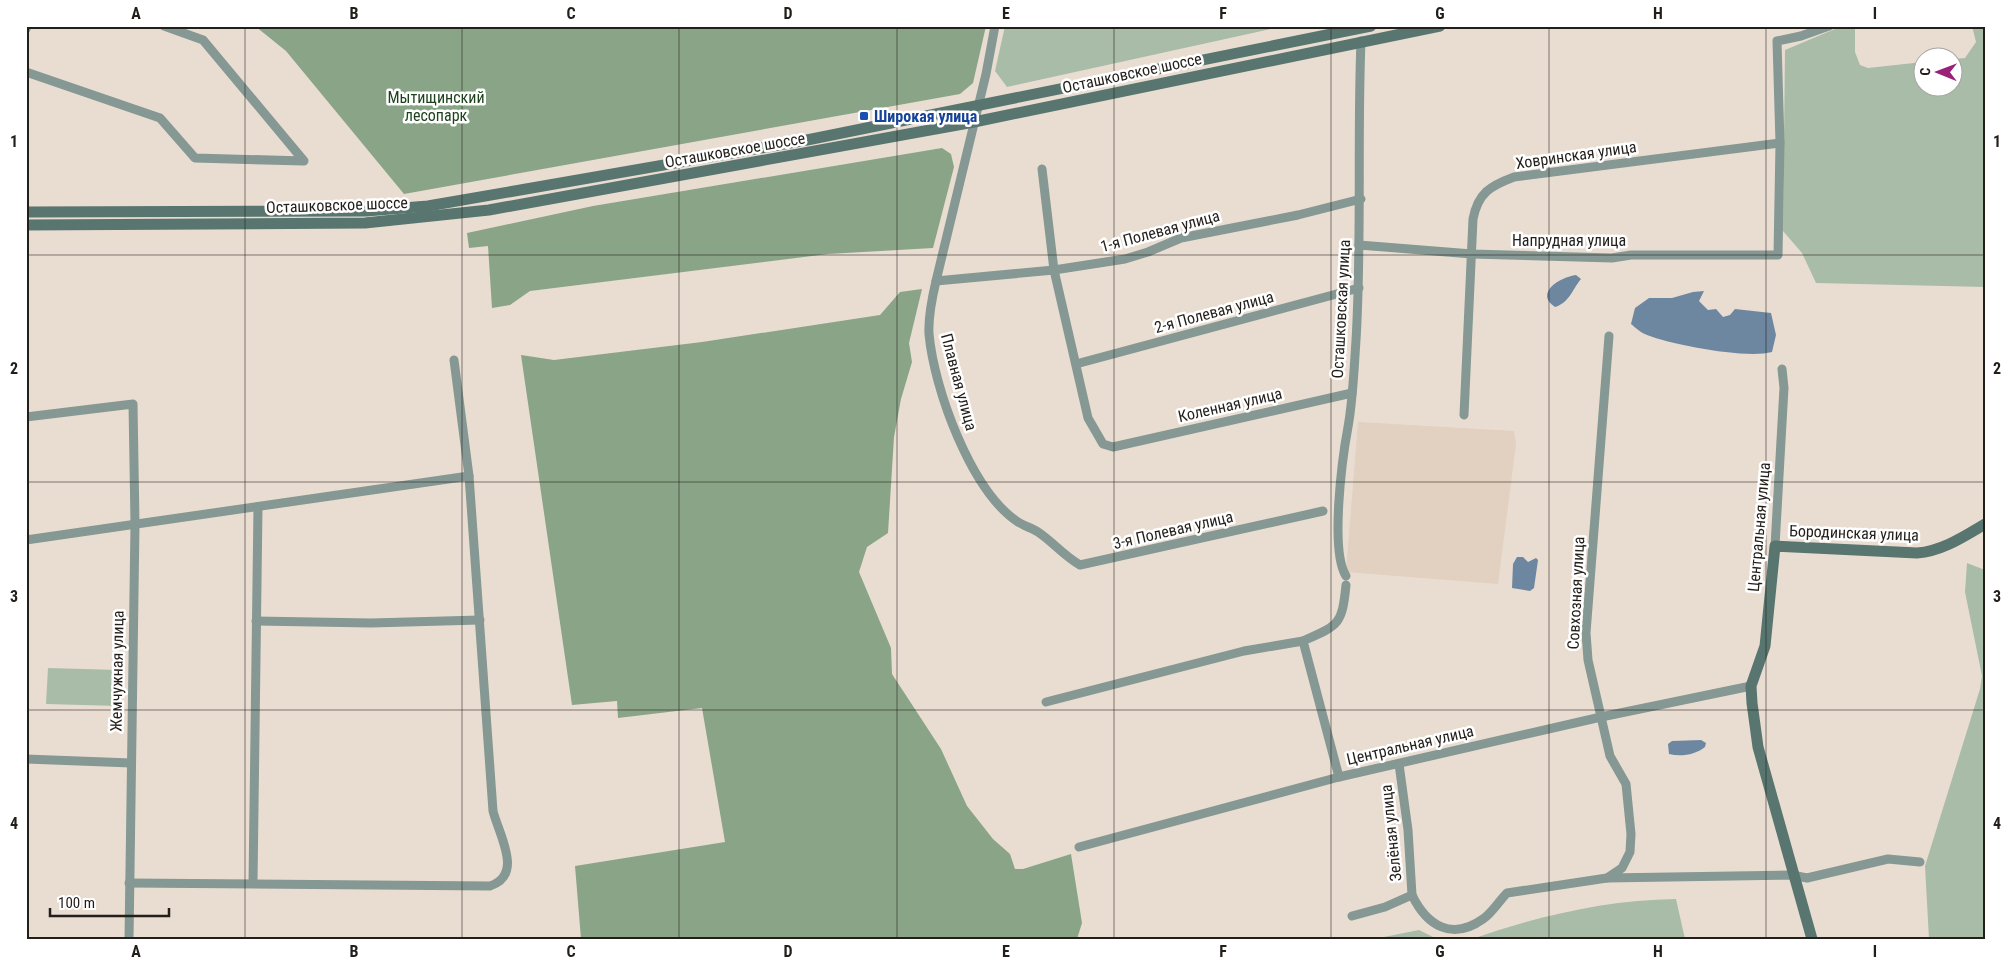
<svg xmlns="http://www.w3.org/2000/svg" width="2011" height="965" viewBox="0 0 2011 965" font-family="'Roboto Condensed',sans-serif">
	<rect width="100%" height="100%" fill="#e9ddd2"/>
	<!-- built -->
	<path fill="#e2d0c0" d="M 1358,422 L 1514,431 L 1516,444 L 1498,584 L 1346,572 Z"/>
	<!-- green -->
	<g fill="#a9bca7">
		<path d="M 1005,26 L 1284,26 L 1007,87 L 995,71 Z"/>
		<path d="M 1842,26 L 1855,28 L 1855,52 L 1860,65 L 1868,68 L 1923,62 L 1924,88 L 1954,88 L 1954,59 L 1965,58 L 1976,42 L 1972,26 L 1985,26 L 1985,287 L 1816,283 L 1802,253 L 1783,231 L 1785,50 Z"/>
		<path d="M 1967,563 L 1985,570 L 1985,939 L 1929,939 L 1925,866 L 1980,689 L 1982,676 L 1965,592 Z"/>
		<path d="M 48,668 L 119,670 L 118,706 L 46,704 Z"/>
		<path d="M 1676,899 L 1685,939 L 1472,939 C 1538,916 1606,900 1676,899 Z"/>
		<path d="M 1419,930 L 1437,939 L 1374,939 Z"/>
	</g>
	<!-- forest -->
	<g fill="#8aa488">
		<path d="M 255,26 L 986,26 L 973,83 L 960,94 L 404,194 L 286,51 Z"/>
		<path d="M 942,148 L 951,154 L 954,167 L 933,248 L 828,254 L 530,291 L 510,305 L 492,308 L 488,246 L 469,248 L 467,233 L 593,206 Z"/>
		<path d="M 922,289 L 909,343 L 912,362 L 901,399 L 894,437 L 888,533 L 867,547 L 859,572 L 891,648 L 892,674 L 941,749 L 967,806 L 993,839 L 1010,854 L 1015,869 L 1023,869 L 1071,854 L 1082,923 L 1077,939 L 581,939 L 575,866 L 725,842 L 702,708 L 618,718 L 617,701 L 572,705 L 521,355 L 554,360 L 702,342 L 880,315 L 900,292 Z"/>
	</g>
	<!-- water -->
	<g fill="#6d87a0">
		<path d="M 1576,275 L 1581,279 C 1572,290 1569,303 1555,307 C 1534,293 1560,277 1576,275 Z"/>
		<path d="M 1704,291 L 1699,301 L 1708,310 L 1716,309 L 1723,317 L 1730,315 L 1735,309 L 1771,313 L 1776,335 L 1772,352 C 1746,359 1673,345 1647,335 C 1641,333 1636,328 1631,324 L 1635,308 L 1649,298 L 1672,298 L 1693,292 Z"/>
		<path d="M 1517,557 L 1523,557 L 1528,562 L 1536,558 L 1538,560 L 1534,588 L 1530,591 L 1512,588 L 1513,564 Z"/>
		<path d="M 1701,740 L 1706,743 L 1705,747 C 1695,755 1681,757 1669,754 L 1668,744 L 1672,741 Z"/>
	</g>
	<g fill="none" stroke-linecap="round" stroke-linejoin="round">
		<!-- street -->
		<g stroke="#859893" stroke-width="9">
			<path d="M 995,26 L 986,74 L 936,281 C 932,298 928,316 929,334 C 934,389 971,491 1018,522 C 1024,526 1032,528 1038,532 C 1053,542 1064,556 1080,565 L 1323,511"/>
			<path d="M 26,29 L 27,26"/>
			<path d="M 26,72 L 160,118 L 195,158 L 304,161 L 203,40 L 164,26"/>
			<path d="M 1042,169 L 1054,270 L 1088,418 L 1103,444 L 1113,447 L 1352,393"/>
			<path d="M 1359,245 L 1472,254 L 1612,258 L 1631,255 L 1778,255 L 1780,143 L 1777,41 L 1801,36 L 1829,26"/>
			<path d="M 936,281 L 1054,270 L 1125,259 L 1148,252 L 1181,238 L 1298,215 L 1361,199"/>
			<path d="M 1076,364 L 1359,288"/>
			<path d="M 1464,415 L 1473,219 C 1478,193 1490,186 1514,177 L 1780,143"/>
			<path d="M 26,417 L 133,404 L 135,524 L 129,939"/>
			<path d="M 26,540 L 469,476"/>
			<path d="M 1775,546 L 1784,388 L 1782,369"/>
			<path d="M 1346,576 C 1330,551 1342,459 1348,427 C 1353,399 1354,369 1356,340 C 1362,241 1357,141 1361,41"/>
			<path d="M 256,621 L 371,623 L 480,620"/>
			<path d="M 1046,702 L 1244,651 L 1303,641"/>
			<path d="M 26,759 L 131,763"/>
			<path d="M 1339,777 L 1303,641 C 1339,625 1342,625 1346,585"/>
			<path d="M 1079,847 L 1339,777 L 1601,717 L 1751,686"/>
			<path d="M 1607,878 L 1792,875 L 1807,878 L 1888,859 L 1920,862"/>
			<path d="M 129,883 L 490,886 C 524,875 499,835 493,811 L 469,476 L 454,360"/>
			<path d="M 253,883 L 258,507"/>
			<path d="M 1412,895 C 1427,926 1452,941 1483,919 C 1492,913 1499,901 1507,893 L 1607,878 L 1622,868 L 1630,852 L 1631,834 L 1626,784 L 1610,756 L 1588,660 L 1586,633 L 1609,336"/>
			<path d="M 1352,916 L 1385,907 L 1412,895 L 1408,830 L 1399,764"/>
		</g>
		<!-- secondary -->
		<g stroke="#59756f" stroke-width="11">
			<path d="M 26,212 L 366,211 L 428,206 L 807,140 L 1371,26"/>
			<path d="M 26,225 L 365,223 L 489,210 L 974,122 L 1440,26"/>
			<path d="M 1812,939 L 1758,747 L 1752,703 L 1751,686 L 1765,646 L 1775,546 L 1917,553 C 1942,551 1963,537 1985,524"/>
		</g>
	</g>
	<!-- grid -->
	<path fill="none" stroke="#221e1a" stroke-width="1" stroke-opacity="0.55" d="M 245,26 L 245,939M 462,26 L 462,939M 679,26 L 679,939M 897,26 L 897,939M 1114,26 L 1114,939M 1331,26 L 1331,939M 1549,26 L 1549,939M 1766,26 L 1766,939M 26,255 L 1985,255M 26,482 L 1985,482M 26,710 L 1985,710"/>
	<!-- markers -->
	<rect fill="#1a4fb4" stroke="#fff" stroke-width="2" x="859" y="111" width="10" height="10" rx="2.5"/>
	<g text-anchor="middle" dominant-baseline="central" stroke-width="5" stroke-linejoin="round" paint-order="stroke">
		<!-- street labels -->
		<g font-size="16" fill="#221e1a" stroke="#fff">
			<text transform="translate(1132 73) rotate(-12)">Осташковское шоссе</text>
			<text transform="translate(735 150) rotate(-10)">Осташковское шоссе</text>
			<text transform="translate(1576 155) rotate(-8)">Ховринская улица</text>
			<text transform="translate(337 205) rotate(-2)">Осташковское шоссе</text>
			<text transform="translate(1160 231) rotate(-15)">1-я Полевая улица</text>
			<text x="1569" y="240">Напрудная улица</text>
			<text transform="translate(1341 309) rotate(-87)">Осташковская улица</text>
			<text transform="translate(1214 312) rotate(-15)">2-я Полевая улица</text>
			<text transform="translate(959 382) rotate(75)">Плавная улица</text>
			<text transform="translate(1230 405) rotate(-13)">Коленная улица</text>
			<text transform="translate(1759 527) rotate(-85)">Центральная улица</text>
			<text transform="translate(1173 530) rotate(-13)">3-я Полевая улица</text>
			<text transform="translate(1854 533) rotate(2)">Бородинская улица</text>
			<text transform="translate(1576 593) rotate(-87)">Совхозная улица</text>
			<text transform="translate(117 671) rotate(-89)">Жемчужная улица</text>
			<text transform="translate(1410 745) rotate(-13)">Центральная улица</text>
			<text transform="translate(1391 833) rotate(-96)">Зелёная улица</text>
		</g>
		<!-- park labels -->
		<g font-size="16" fill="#1c431b" stroke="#fff">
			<text x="436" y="97">Мытищинский<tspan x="436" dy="18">лесопарк</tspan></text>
		</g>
		<!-- transit labels -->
		<g font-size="16" font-weight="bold" fill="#164399" stroke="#fff" text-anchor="start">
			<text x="874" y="116">Широкая улица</text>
		</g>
	</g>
	<!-- border -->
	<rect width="2011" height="965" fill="none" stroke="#ffffff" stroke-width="55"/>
	<!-- north arrow -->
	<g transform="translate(1938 72) rotate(271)"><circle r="24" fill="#ffffff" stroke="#a7a5a3"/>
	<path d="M0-4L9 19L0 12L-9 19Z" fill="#99217a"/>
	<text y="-8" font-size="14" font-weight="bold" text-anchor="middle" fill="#221e1a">С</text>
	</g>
	<!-- scale -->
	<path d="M50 908v8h119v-8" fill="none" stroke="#221e1a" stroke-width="2.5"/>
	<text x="58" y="908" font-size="15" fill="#221e1a" stroke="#ffffff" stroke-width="4" paint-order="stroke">100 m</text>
	<rect x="28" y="28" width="1956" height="910" fill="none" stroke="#221e1a" stroke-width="2"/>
	<g font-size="16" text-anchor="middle" font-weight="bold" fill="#221e1a">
		<text x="136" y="19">A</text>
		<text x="354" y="19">B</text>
		<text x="571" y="19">C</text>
		<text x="788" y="19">D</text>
		<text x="1006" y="19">E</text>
		<text x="1223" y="19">F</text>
		<text x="1440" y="19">G</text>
		<text x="1658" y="19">H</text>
		<text x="1875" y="19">I</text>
		<text x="14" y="147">1</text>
		<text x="1997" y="147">1</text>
		<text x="14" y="374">2</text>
		<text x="1997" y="374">2</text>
		<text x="14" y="602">3</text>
		<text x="1997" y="602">3</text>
		<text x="14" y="829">4</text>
		<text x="1997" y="829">4</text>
		<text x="136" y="957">A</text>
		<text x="354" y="957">B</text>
		<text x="571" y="957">C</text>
		<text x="788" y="957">D</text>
		<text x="1006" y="957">E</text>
		<text x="1223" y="957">F</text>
		<text x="1440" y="957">G</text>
		<text x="1658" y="957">H</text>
		<text x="1875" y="957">I</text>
	</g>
</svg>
